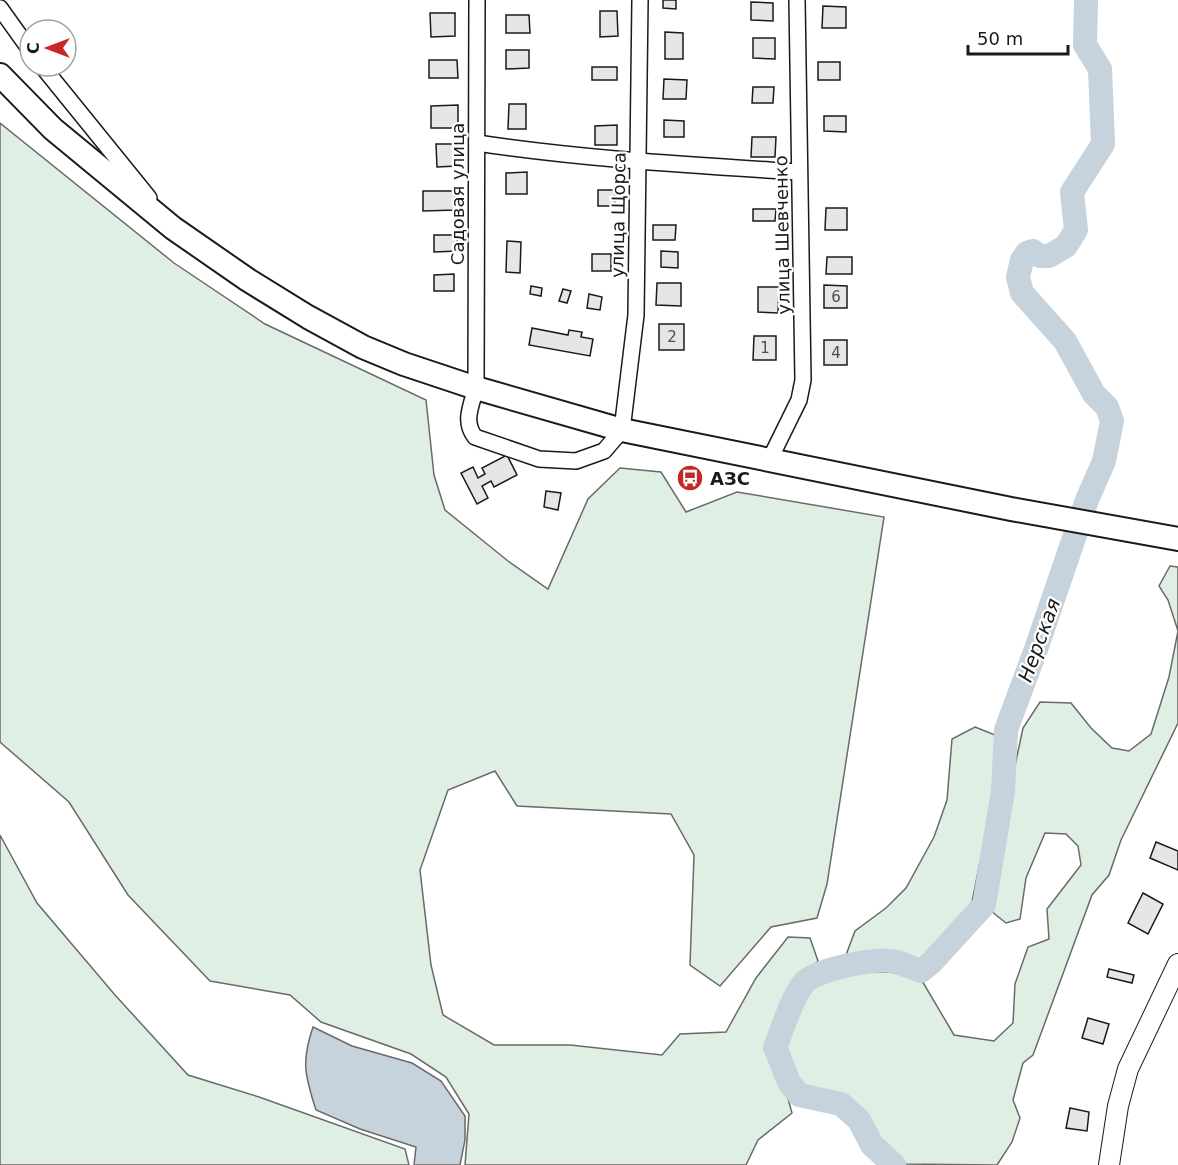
<svg xmlns="http://www.w3.org/2000/svg" width="1178" height="1165" viewBox="0 0 1178 1165" font-family="'DejaVu Sans',sans-serif">
	<rect width="100%" height="100%" fill="#fff"/>
	<!-- green -->
	<g fill="#e0efe3" stroke="#6a6a6a" stroke-width="1.5">
		<path d="M 0,123 L 174,263 L 265,324 L 426,400 L 434,475 L 445,510 L 508,561 L 548,589 L 588,499 L 620,468 L 661,472 L 686,512 L 737,492 L 884,517 L 827,884 L 817,918 L 771,927 L 720,986 L 690,965 L 694,855 L 671,814 L 517,806 L 495,771 L 448,790 L 420,870 L 431,965 L 443,1015 L 494,1045 L 570,1045 L 662,1055 L 680,1034 L 726,1032 L 756,978 L 788,937 L 810,938 L 818,961 L 799,979 L 767,1053 L 787,1095 L 792,1113 L 758,1140 L 746,1165 L 465,1165 L 469,1114 L 446,1077 L 411,1054 L 321,1022 L 290,995 L 210,981 L 128,895 L 69,802 L 0,742 Z"/>
		<path d="M 1170,566 L 1178,567 L 1178,723 L 1121,840 L 1109,875 L 1092,895 L 1033,1055 L 1023,1063 L 1013,1100 L 1020,1118 L 1012,1142 L 997,1165 L 902,1164 L 880,1141 L 868,1117 L 851,1104 L 825,1091 L 802,1087 L 784,1047 L 809,987 L 856,972 L 890,972 L 921,979 L 954,1035 L 994,1041 L 1013,1023 L 1015,984 L 1028,947 L 1049,939 L 1047,909 L 1081,865 L 1078,846 L 1066,834 L 1045,833 L 1026,878 L 1020,919 L 1006,923 L 991,911 L 1010,789 L 1023,728 L 1040,702 L 1071,703 L 1091,728 L 1112,748 L 1129,751 L 1151,734 L 1169,677 L 1178,631 L 1168,600 L 1159,586 Z"/>
		<path d="M 975,727 L 995,735 L 996,783 L 972,902 L 929,955 L 916,963 L 896,952 L 846,955 L 855,931 L 886,908 L 906,888 L 934,837 L 947,800 L 952,739 Z"/>
		<path d="M 0,835 L 37,903 L 115,995 L 188,1075 L 259,1097 L 405,1149 L 409,1165 L 0,1165 Z"/>
	</g>
	<!-- water -->
	<path fill="#c6d2dc" stroke="#6a6a6a" stroke-width="1.5" d="M 313,1027 L 352,1046 L 412,1063 L 441,1081 L 465,1116 L 465,1140 L 460,1165 L 414,1165 L 416,1147 L 360,1129 L 316,1110 C 305,1076 301,1062 313,1027 Z"/>
	<g fill="none" stroke-linecap="round" stroke-linejoin="round">
		<!-- river -->
		<path stroke="#c6d2dc" stroke-width="24" d="M 894,1165 L 872,1145 L 859,1120 L 841,1104 L 799,1095 L 789,1082 L 775,1047 C 784,1026 790,1002 803,984 C 812,970 874,958 891,961 C 901,962 911,968 921,971 L 931,963 L 984,905 L 1003,791 L 1006,730 L 1036,649 L 1087,500 L 1104,461 L 1112,421 L 1107,407 L 1094,394 L 1065,341 L 1022,293 L 1018,277 L 1022,260 L 1027,253 L 1033,251 L 1040,256 L 1049,256 L 1066,246 L 1076,230 L 1072,192 L 1103,144 L 1100,69 L 1085,45 L 1086,0"/>
	</g>
	<!-- building -->
	<g fill="#e6e6e6" stroke="#1a1a1a" stroke-width="1.5">
		<path d="M 663,0 L 676,0 L 676,9 L 663,8 Z"/>
		<path d="M 751,2 L 773,3 L 773,21 L 751,20 Z"/>
		<path d="M 823,6 L 846,7 L 846,28 L 822,28 Z"/>
		<path d="M 600,11 L 617,11 L 618,36 L 600,37 Z"/>
		<path d="M 430,13 L 455,13 L 455,36 L 431,37 Z"/>
		<path d="M 506,15 L 529,15 L 530,33 L 506,33 Z"/>
		<path d="M 665,32 L 683,33 L 683,59 L 665,59 Z"/>
		<path d="M 753,38 L 775,38 L 775,59 L 753,58 Z"/>
		<path d="M 506,50 L 529,50 L 529,68 L 506,69 Z"/>
		<path d="M 429,60 L 457,60 L 458,78 L 429,78 Z"/>
		<rect x="818" y="62" width="22" height="18"/>
		<rect x="592" y="67" width="25" height="13"/>
		<path d="M 664,79 L 687,80 L 686,99 L 663,99 Z"/>
		<path d="M 753,87 L 774,87 L 773,103 L 752,103 Z"/>
		<path d="M 509,104 L 526,104 L 526,129 L 508,129 Z"/>
		<path d="M 458,105 L 458,128 L 431,128 L 431,106 Z"/>
		<path d="M 824,116 L 846,116 L 846,132 L 824,131 Z"/>
		<path d="M 664,120 L 684,121 L 684,137 L 664,137 Z"/>
		<path d="M 617,125 L 617,145 L 595,145 L 595,126 Z"/>
		<path d="M 752,137 L 776,137 L 775,157 L 751,157 Z"/>
		<path d="M 436,144 L 457,144 L 457,166 L 437,167 Z"/>
		<path d="M 527,172 L 527,194 L 506,194 L 506,173 Z"/>
		<rect x="598" y="190" width="17" height="16"/>
		<path d="M 423,191 L 455,191 L 456,210 L 423,211 Z"/>
		<path d="M 826,208 L 847,208 L 847,230 L 825,230 Z"/>
		<path d="M 753,209 L 776,209 L 775,221 L 753,221 Z"/>
		<path d="M 653,225 L 676,225 L 675,240 L 653,240 Z"/>
		<path d="M 434,235 L 457,235 L 458,251 L 434,252 Z"/>
		<path d="M 507,241 L 521,242 L 520,273 L 506,272 Z"/>
		<path d="M 661,251 L 678,252 L 678,268 L 661,267 Z"/>
		<rect x="592" y="254" width="19" height="17"/>
		<path d="M 827,257 L 852,257 L 852,274 L 826,274 Z"/>
		<path d="M 454,274 L 454,291 L 434,291 L 434,275 Z"/>
		<path d="M 657,283 L 681,283 L 681,306 L 656,305 Z"/>
		<path d="M 824,285 L 847,286 L 847,308 L 824,308 Z"/>
		<path d="M 531,286 L 542,288 L 541,296 L 530,294 Z"/>
		<path d="M 758,287 L 779,287 L 778,313 L 758,312 Z"/>
		<path d="M 563,289 L 571,291 L 567,303 L 559,301 Z"/>
		<path d="M 589,294 L 602,297 L 600,310 L 587,308 Z"/>
		<rect x="659" y="324" width="25" height="26"/>
		<path d="M 532,328 L 568,335 L 569,330 L 582,332 L 581,337 L 593,339 L 590,356 L 529,345 Z"/>
		<path d="M 754,336 L 776,336 L 776,360 L 753,360 Z"/>
		<rect x="824" y="340" width="23" height="25"/>
		<path d="M 507,455 L 517,475 L 494,487 L 491,481 L 482,486 L 488,498 L 477,504 L 461,473 L 473,467 L 478,478 L 485,474 L 482,468 Z"/>
		<path d="M 546,491 L 561,493 L 558,510 L 544,507 Z"/>
		<path d="M 1156,842 L 1178,851 L 1178,870 L 1150,858 Z"/>
		<path d="M 1143,893 L 1163,904 L 1148,934 L 1128,923 Z"/>
		<path d="M 1109,969 L 1134,975 L 1132,983 L 1107,977 Z"/>
		<path d="M 1088,1018 L 1109,1024 L 1103,1044 L 1082,1038 Z"/>
		<path d="M 1070,1108 L 1089,1112 L 1087,1131 L 1066,1128 Z"/>
	</g>
	<g fill="none" stroke-linecap="round" stroke-linejoin="round">
		<defs>
			<g id="minor">
				<path d="M 477,0 L 476,388 C 471,406 463,422 475,437 L 539,459 L 576,461 L 604,451 L 622,430 L 636,315 L 640,0"/>
				<path d="M 0,8 L 30,50"/>
				<path d="M 42,66 L 149,198"/>
				<path d="M 477,143 C 584,159 691,165 799,172"/>
				<path d="M 769,461 L 799,400 L 803,380 L 797,0"/>
			</g>
			<path id="major" d="M 1109,1165 L 1118,1106 L 1128,1069 L 1178,964"/>
			<path id="highway" d="M 0,75 L 53,129 L 173,228 L 248,280 L 308,317 L 363,347 L 404,364 L 476,388 L 622,430 L 1011,509 L 1178,539"/>
		</defs>
		<!-- minor casing -->
		<use href="#minor" stroke="#1a1a1a" stroke-width="18"/>
		<!-- major casing -->
		<use href="#major" stroke="#1a1a1a" stroke-width="22"/>
		<!-- highway casing -->
		<use href="#highway" stroke="#1a1a1a" stroke-width="26"/>
		<!-- minor -->
		<use href="#minor" stroke="#fff" stroke-width="15"/>
		<!-- major -->
		<use href="#major" stroke="#fff" stroke-width="20"/>
		<!-- highway -->
		<use href="#highway" stroke="#fff" stroke-width="22"/>
	</g>
	<!-- icons -->
	<defs>
		<symbol id="bus-disc" viewBox="-11 -11 22 22"><circle r="9.5" fill="#c62828" stroke="#fff"/><path d="M-5-6H5V4H4V6H2V4H-2V6H-4V4H-5ZM-3.5-4V0h7V-4ZM-3.5 1.2v1.5H-2V1.2ZM2 1.2v1.5H3.5V1.2Z" fill="#fff"/></symbol>
	</defs>
	<g fill-rule="evenodd">
		<use href="#bus-disc" x="675" y="463" width="30" height="30"/>
	</g>
	<g text-anchor="middle" dominant-baseline="central" stroke-width="4.5" stroke-linejoin="round" paint-order="stroke">
		<!-- number labels -->
		<g font-size="15" fill="#4d4d4d">
			<text x="836" y="297">6</text>
			<text x="672" y="337">2</text>
			<text x="765" y="348">1</text>
			<text x="836" y="353">4</text>
		</g>
		<!-- street labels -->
		<g font-size="18" fill="#1a1a1a" stroke="#fff">
			<text transform="translate(457 194) rotate(-90)">Садовая улица</text>
			<text transform="translate(618 215) rotate(-89)">улица Щорса</text>
			<text transform="translate(782 235) rotate(-91)">улица Шевченко</text>
		</g>
		<!-- poi labels -->
		<g font-size="18" font-weight="bold" fill="#1a1a1a" stroke="#fff" text-anchor="start">
			<text x="710" y="478">АЗС</text>
		</g>
		<!-- water labels -->
		<g font-size="20" font-style="italic" fill="#1a1a1a" stroke="#fff">
			<text transform="translate(1039 640) rotate(-70)">Нерская</text>
		</g>
	</g>
	<!-- north arrow -->
	<g transform="translate(48 48) rotate(270)"><circle r="28" fill="#ffffff" stroke="#a3a3a3" stroke-width="1.5"/>
	<path d="M0-4.5L10 22L0 15L-10 22Z" fill="#c62828"/>
	<text y="-9" font-size="16" font-weight="bold" text-anchor="middle" fill="#1a1a1a">С</text>
	</g>
	<!-- scale -->
	<path d="M968 45v9h100v-9" fill="none" stroke="#1a1a1a" stroke-width="3"/>
	<text x="977" y="45" font-size="18" fill="#1a1a1a" stroke="#ffffff" stroke-width="4.5" paint-order="stroke">50 m</text>
</svg>
